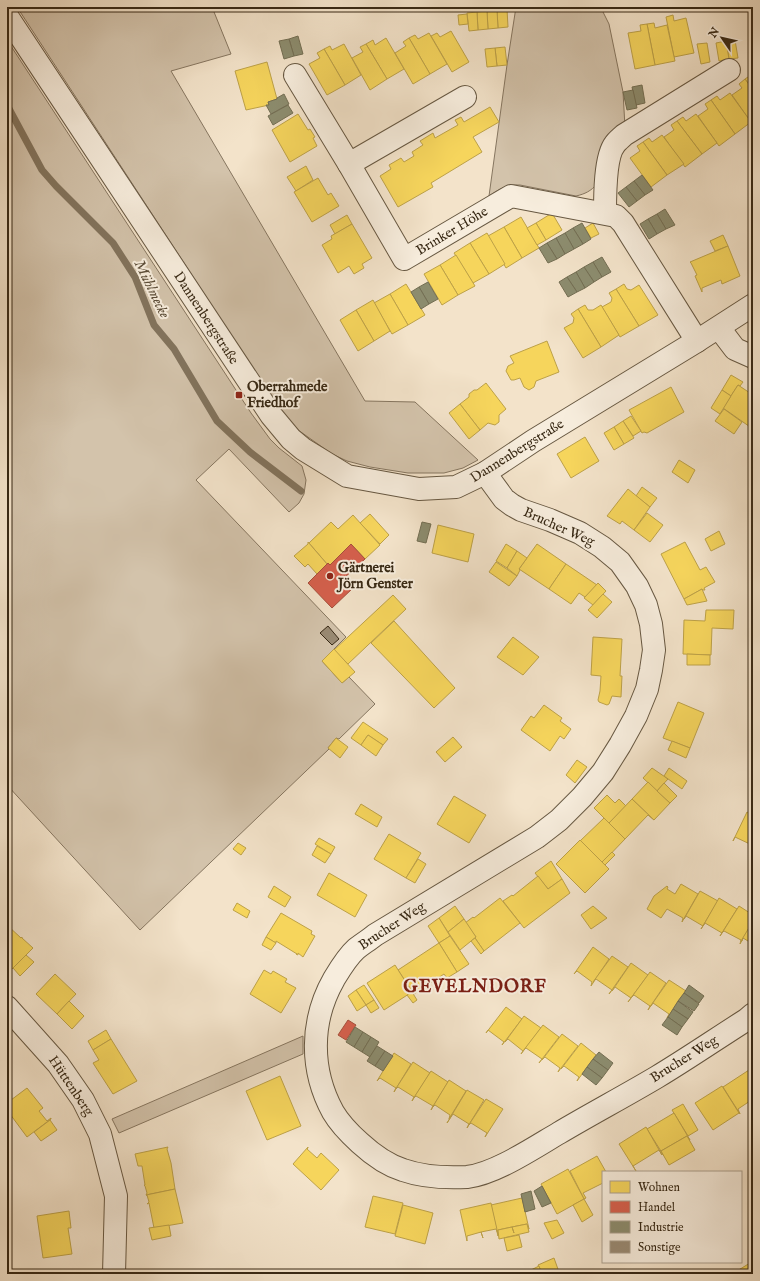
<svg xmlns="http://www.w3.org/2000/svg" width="760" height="1281" viewBox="0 0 760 1281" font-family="'IM FELL English',serif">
	<rect width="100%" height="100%" fill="#f3e3ca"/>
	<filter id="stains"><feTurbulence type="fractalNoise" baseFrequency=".005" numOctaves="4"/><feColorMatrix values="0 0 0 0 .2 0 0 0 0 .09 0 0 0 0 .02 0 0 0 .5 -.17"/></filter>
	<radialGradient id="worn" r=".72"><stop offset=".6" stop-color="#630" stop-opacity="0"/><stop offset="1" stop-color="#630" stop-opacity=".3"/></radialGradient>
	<!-- green -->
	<g fill="#d3c3ab" stroke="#867660">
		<path d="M 17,7 L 212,7 L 231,54 L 171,71 L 365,401 L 415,402 L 478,460 L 463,468 L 444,473 L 408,473 L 370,467 L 347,461 L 332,454 L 298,430 L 278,407 Z"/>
		<path d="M 516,7 L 607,7 L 602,10 L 609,24 L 623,92 L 625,127 L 597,184 C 591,191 585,194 576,196 L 520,185 C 507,184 499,189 489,196 L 507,65 Z"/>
		<path d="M 7,40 L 251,413 L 270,439 L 279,448 L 302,466 L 306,480 L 304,494 L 299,503 L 289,512 L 229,449 L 196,480 L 346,637 L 322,661 L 342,683 L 349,677 L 375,704 L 339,739 L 336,738 L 328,748 L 329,749 L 140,930 L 7,785 Z"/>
		<path d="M 303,1036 L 303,1054 L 119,1133 L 112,1119 Z"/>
	</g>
	<!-- homes -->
	<g fill="#f6d55c" stroke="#bda147">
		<path d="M 507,9 L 508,27 L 498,28 L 497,10 Z"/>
		<path d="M 497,10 L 498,28 L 488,29 L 487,11 Z"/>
		<path d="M 487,11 L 488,29 L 478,30 L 477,12 Z"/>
		<path d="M 477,12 L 478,30 L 469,31 L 467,13 Z"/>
		<path d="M 467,14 L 468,24 L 459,25 L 458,15 Z"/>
		<path d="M 673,15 L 674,21 L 686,18 L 694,53 L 674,57 L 666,17 Z"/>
		<path d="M 654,23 L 655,28 L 667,25 L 675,61 L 655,65 L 647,24 Z"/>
		<path d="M 647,24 L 655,65 L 635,69 L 628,33 L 641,31 L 640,25 Z"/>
		<path d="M 451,31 L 469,62 L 452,72 L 431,36 L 437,33 L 440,37 Z"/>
		<path d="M 429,33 L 447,64 L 430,74 L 409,38 L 415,35 L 418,39 Z"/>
		<path d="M 386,38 L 404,69 L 387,79 L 366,44 L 373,40 L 375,45 Z"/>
		<path d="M 409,38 L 430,74 L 413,84 L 395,53 L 406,46 L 403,42 Z"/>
		<path d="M 735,40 L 738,58 L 729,59 L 726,41 Z"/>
		<path d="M 726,41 L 729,59 L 719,61 L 716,43 Z"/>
		<path d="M 707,43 L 710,62 L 701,64 L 697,44 Z"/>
		<path d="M 344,44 L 361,75 L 345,85 L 324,49 L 330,46 L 332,50 Z"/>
		<path d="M 366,44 L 387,79 L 370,90 L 352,58 L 363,52 L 360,47 Z"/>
		<path d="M 505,47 L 507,65 L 497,66 L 495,48 Z"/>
		<path d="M 495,48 L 497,66 L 487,67 L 485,49 Z"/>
		<path d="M 324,49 L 345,85 L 327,95 L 309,64 L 320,58 L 317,53 Z"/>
		<path d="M 267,62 L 277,99 L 268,102 L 269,105 L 246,110 L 235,71 Z"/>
		<path d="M 751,75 L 753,78 L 753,90 L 745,79 Z"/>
		<path d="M 745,79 L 753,90 L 753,125 L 732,95 L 742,88 L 739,84 Z"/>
		<path d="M 730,93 L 751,122 L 735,134 L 711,100 L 717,96 L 720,100 Z"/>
		<path d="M 711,100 L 735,134 L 719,146 L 698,116 L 708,109 L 705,104 Z"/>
		<path d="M 490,107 L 499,122 L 473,137 L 482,152 L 431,183 L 433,187 L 398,207 L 380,176 L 391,169 L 389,165 L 401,158 L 404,162 L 414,156 L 412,152 L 423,145 L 420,141 L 433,133 L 435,138 L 458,125 L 455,120 L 461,117 L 464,122 Z"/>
		<path d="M 298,114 L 308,130 L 310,129 L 315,137 L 313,138 L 317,146 L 290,162 L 272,130 Z"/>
		<path d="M 696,114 L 717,143 L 702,154 L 677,121 L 683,117 L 686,121 Z"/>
		<path d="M 677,121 L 702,154 L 685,167 L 664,137 L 674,130 L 671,125 Z"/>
		<path d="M 662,135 L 684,164 L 667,175 L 643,142 L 649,138 L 652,142 Z"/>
		<path d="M 643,142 L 667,175 L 651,187 L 630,158 L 640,151 L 637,146 Z"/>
		<path d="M 306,166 L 313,180 L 296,191 L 287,177 Z"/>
		<path d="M 318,178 L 328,195 L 331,193 L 339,206 L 312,222 L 294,192 Z"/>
		<path d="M 552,213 L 562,230 L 546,240 L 536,223 Z"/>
		<path d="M 347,215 L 352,224 L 335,234 L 330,225 Z"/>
		<path d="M 521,217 L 539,248 L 522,258 L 504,227 Z"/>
		<path d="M 536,223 L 546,240 L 537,245 L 527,228 Z"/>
		<path d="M 593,223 L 599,234 L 591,238 L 585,228 Z"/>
		<path d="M 352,224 L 372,258 L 362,264 L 364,268 L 354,274 L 349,266 L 338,273 L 322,245 L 332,239 L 331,236 Z"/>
		<path d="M 504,227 L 522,258 L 506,268 L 488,236 Z"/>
		<path d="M 487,233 L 505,264 L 489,274 L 470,243 Z"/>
		<path d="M 723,235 L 728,246 L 715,251 L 710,241 Z"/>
		<path d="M 470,243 L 489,274 L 473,283 L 454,253 Z"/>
		<path d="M 728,246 L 740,276 L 722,284 L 721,280 L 702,288 L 702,292 L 695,276 L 697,275 L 691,263 L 690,262 Z"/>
		<path d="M 456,255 L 475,286 L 458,295 L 440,265 Z"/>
		<path d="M 440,265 L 458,295 L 442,305 L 424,274 Z"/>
		<path d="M 406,284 L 425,315 L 408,325 L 390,294 Z"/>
		<path d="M 624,284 L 627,289 L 631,290 L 639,285 L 658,315 L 639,326 L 616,289 Z"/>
		<path d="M 616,289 L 639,326 L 620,337 L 602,307 L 611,302 L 612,298 L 609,293 Z"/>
		<path d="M 390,294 L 408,325 L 392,334 L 374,303 Z"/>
		<path d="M 373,300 L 390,331 L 374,341 L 356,310 Z"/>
		<path d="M 585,305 L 588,310 L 593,310 L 601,305 L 619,335 L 601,347 L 578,309 Z"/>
		<path d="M 578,309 L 601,347 L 583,358 L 564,328 L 573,323 L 574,318 L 571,314 Z"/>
		<path d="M 356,310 L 374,341 L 358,351 L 340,320 Z"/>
		<path d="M 547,341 L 559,372 L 536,381 L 534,387 L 529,390 L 524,387 L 520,378 L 514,380 L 511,380 L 506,371 L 508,366 L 514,363 L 510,356 Z"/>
		<path d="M 731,375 L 743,382 L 740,386 L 738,385 L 731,396 L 722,390 Z"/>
		<path d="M 486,383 L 506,409 L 499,415 L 499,422 L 495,425 L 488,423 L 480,430 L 460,404 L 469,397 L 469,394 L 474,390 L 477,390 Z"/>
		<path d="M 738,385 L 753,395 L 753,429 L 723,408 Z"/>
		<path d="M 671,387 L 684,412 L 647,433 L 644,432 L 642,433 L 629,410 Z"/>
		<path d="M 722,390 L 731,396 L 720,414 L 711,408 Z"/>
		<path d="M 460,404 L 480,430 L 469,439 L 449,413 Z"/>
		<path d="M 724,409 L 742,422 L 734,434 L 715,421 Z"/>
		<path d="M 631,416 L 641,431 L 633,436 L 623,421 Z"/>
		<path d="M 623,421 L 634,438 L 624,444 L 614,427 Z"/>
		<path d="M 614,427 L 624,444 L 614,450 L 604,433 Z"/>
		<path d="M 585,437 L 599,461 L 571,478 L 557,454 Z"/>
		<path d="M 679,460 L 695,470 L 688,483 L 672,472 Z"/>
		<path d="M 642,487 L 657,498 L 650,507 L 636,496 Z"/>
		<path d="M 628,489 L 650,507 L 634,530 L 622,521 L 620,524 L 607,516 Z"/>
		<path d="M 647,513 L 663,525 L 650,542 L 634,530 Z"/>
		<path d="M 370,514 L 389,535 L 380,544 L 360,523 Z"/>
		<path d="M 353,515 L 380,545 L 365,559 L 351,544 L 330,565 L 328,563 L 327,564 L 309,543 L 331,522 L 338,529 Z"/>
		<path d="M 438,525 L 474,534 L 468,562 L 432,553 Z"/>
		<path d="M 719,531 L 725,544 L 711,551 L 705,539 Z"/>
		<path d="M 308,542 L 327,564 L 317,574 L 308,564 L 305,567 L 294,556 L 308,544 Z"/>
		<path d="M 685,542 L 700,570 L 706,567 L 715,582 L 704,588 L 705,590 L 703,590 L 702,589 L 684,599 L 661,554 Z"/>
		<path d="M 506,544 L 517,551 L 507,568 L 496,561 Z"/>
		<path d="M 537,544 L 566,564 L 549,589 L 519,569 Z"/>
		<path d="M 517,551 L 527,558 L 519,569 L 520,570 L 517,576 L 507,568 Z"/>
		<path d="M 496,562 L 517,576 L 509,586 L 489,572 Z"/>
		<path d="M 566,564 L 597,585 L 585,597 L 579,593 L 571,604 L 549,589 Z"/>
		<path d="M 598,583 L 606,591 L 593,605 L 584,598 Z"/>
		<path d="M 702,589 L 707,601 L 687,605 L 684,599 Z"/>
		<path d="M 603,594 L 612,602 L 597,618 L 588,610 Z"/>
		<path d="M 393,595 L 406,609 L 348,664 L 334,650 Z"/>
		<path d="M 706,610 L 734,610 L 733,629 L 712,628 L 711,655 L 683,654 L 684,620 L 705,621 Z"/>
		<path d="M 394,621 L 455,688 L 434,708 L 371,643 Z"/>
		<path d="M 513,637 L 539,657 L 523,675 L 497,657 Z"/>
		<path d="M 593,637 L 622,639 L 620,676 L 622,676 L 621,697 L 612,696 L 609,704 L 607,705 L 599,702 L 598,700 L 600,691 L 601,676 L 591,675 Z"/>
		<path d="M 334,649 L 355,672 L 342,683 L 322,661 Z"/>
		<path d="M 687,654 L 710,655 L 710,665 L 687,665 Z"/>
		<path d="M 678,702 L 704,713 L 690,748 L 663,738 Z"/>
		<path d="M 544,705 L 562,718 L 560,721 L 571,729 L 564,739 L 560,736 L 550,751 L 521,730 L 531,716 L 534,718 Z"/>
		<path d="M 363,722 L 388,739 L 383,745 L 368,735 L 361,745 L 351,738 Z"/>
		<path d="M 368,735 L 383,745 L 376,756 L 361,745 Z"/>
		<path d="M 453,737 L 462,747 L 445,762 L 436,752 Z"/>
		<path d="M 336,738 L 348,747 L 340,758 L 328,748 Z"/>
		<path d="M 672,741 L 690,748 L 686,758 L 668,750 Z"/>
		<path d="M 577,760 L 587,767 L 575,783 L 566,775 Z"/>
		<path d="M 652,768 L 668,779 L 657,791 L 643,778 Z"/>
		<path d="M 669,768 L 687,781 L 682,789 L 664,776 Z"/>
		<path d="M 648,782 L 670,803 L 654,820 L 632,799 Z"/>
		<path d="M 664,783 L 677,796 L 670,803 L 657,791 Z"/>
		<path d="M 607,795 L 615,803 L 619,799 L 626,806 L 609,823 L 594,808 Z"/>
		<path d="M 454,796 L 486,815 L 469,843 L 437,824 Z"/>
		<path d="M 632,799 L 654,820 L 648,815 L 625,839 L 609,823 Z"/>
		<path d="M 361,804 L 382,817 L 377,827 L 355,814 Z"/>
		<path d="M 747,812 L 753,815 L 753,845 L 751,849 L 752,845 L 735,837 L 733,841 Z"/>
		<path d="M 604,818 L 625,839 L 602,863 L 580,841 Z"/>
		<path d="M 389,834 L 421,853 L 406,878 L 374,859 Z"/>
		<path d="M 319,838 L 335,847 L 331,854 L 315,844 Z"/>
		<path d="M 580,840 L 609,869 L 585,893 L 556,864 Z"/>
		<path d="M 238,843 L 246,848 L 241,855 L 233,849 Z"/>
		<path d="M 317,846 L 331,854 L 325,863 L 312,855 Z"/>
		<path d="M 612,852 L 615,855 L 605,865 L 602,862 Z"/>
		<path d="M 418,859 L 426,864 L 415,883 L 406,878 Z"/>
		<path d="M 551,861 L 562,879 L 548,889 L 535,873 Z"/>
		<path d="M 329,873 L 367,895 L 355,917 L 317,895 Z"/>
		<path d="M 538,876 L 548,889 L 562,879 L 570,893 L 524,928 L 503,901 L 512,895 L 513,896 Z"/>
		<path d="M 681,884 L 698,894 L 682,922 L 683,918 L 667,909 L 661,918 L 647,909 L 654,896 L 667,886 L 668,887 L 667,889 L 675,894 Z"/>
		<path d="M 274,886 L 291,897 L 285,907 L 268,897 Z"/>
		<path d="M 700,891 L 718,901 L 701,929 L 703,926 L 686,916 L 684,919 Z"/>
		<path d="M 500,898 L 520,923 L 484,951 L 475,938 L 476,937 L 465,923 L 473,917 L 474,918 Z"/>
		<path d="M 719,898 L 737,909 L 720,936 L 722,933 L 705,923 L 703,926 Z"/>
		<path d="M 237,903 L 250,911 L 247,918 L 233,910 Z"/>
		<path d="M 455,906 L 464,919 L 448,932 L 439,918 Z"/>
		<path d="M 593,906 L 607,918 L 591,929 L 581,915 Z"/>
		<path d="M 739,906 L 753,915 L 753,921 L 740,944 L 741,940 L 724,931 L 722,933 Z"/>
		<path d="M 281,913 L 312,931 L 311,934 L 315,936 L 303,957 L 298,953 L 298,955 L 296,954 L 297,954 L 276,941 L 276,943 L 266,937 Z"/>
		<path d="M 439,918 L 450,936 L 439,943 L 428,926 Z"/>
		<path d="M 464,919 L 476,937 L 460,950 L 448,932 Z"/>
		<path d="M 753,921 L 753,944 L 743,938 L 742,941 L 741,941 Z"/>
		<path d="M 7,925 L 21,938 L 22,937 L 22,938 L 33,948 L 11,970 L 7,964 Z"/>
		<path d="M 450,936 L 469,964 L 457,972 L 439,943 Z"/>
		<path d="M 266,937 L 276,943 L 271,950 L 262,945 Z"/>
		<path d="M 475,938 L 484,951 L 481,954 L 471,941 Z"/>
		<path d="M 439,943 L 457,972 L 447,978 L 444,974 L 414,994 L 398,970 Z"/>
		<path d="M 593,947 L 609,959 L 591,986 L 592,982 L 577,971 L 574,974 Z"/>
		<path d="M 26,955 L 34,962 L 20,976 L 13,968 Z"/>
		<path d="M 612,956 L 628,967 L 609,994 L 612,990 L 596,979 L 593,982 Z"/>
		<path d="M 631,963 L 648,975 L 628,1002 L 631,998 L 615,987 L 612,991 Z"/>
		<path d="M 395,965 L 412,992 L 384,1010 L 367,983 Z"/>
		<path d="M 264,970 L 271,974 L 273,971 L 287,979 L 285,982 L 296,988 L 281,1013 L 250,994 Z"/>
		<path d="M 650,972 L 666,983 L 648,1010 L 650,1006 L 634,995 L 631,998 Z"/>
		<path d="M 55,974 L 76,994 L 57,1014 L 36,994 Z"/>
		<path d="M 669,980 L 686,991 L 667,1018 L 669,1014 L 653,1003 L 650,1007 Z"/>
		<path d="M 364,985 L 374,1000 L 366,1005 L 356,990 Z"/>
		<path d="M 356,990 L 366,1005 L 357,1011 L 348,996 Z"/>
		<path d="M 412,992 L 417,1000 L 413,1003 L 407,995 Z"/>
		<path d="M 374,1000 L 379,1008 L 371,1013 L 366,1005 Z"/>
		<path d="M 69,1001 L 84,1016 L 72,1029 L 57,1014 Z"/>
		<path d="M 506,1007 L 522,1019 L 502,1045 L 504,1042 L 488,1030 L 486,1033 Z"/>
		<path d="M 524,1016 L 541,1028 L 521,1054 L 523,1051 L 508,1039 L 505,1042 Z"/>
		<path d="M 543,1025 L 559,1037 L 539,1063 L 542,1059 L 526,1048 L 523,1051 Z"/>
		<path d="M 106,1030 L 111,1039 L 93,1050 L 88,1041 Z"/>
		<path d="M 562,1034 L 578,1046 L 558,1072 L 560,1068 L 545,1057 L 542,1060 Z"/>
		<path d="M 111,1039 L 137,1081 L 113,1094 L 93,1063 L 99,1060 L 93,1050 Z"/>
		<path d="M 581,1043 L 596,1055 L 577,1081 L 579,1077 L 564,1066 L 561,1069 Z"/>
		<path d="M 394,1053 L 411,1064 L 394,1092 L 396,1088 L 380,1078 L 377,1081 Z"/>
		<path d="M 413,1062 L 430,1073 L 412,1101 L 414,1097 L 398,1087 L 395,1090 Z"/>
		<path d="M 749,1070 L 753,1076 L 753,1099 L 738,1109 L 740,1114 L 723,1087 Z"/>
		<path d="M 431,1071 L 448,1082 L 431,1110 L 433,1106 L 416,1096 L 413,1099 Z"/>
		<path d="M 280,1076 L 301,1126 L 267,1140 L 246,1091 Z"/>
		<path d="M 449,1080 L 466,1091 L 449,1119 L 450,1115 L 435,1105 L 432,1108 Z"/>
		<path d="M 722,1086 L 739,1113 L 713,1130 L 695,1103 Z"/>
		<path d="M 27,1088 L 43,1108 L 39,1111 L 47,1121 L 51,1118 L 51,1119 L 27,1137 L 7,1110 L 7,1103 Z"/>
		<path d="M 467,1090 L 484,1100 L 467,1128 L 469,1124 L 453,1114 L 447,1123 Z"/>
		<path d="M 486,1099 L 503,1109 L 485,1137 L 487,1133 L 471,1123 L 468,1126 Z"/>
		<path d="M 683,1104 L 698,1130 L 688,1136 L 672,1110 Z"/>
		<path d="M 674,1113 L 690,1140 L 687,1136 L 661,1151 L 664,1156 L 647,1129 Z"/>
		<path d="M 50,1120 L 57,1130 L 41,1141 L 34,1132 Z"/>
		<path d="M 646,1127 L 662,1155 L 659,1150 L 633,1166 L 636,1171 L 619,1144 Z"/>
		<path d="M 687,1136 L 695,1150 L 669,1165 L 661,1151 Z"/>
		<path d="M 168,1147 L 167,1149 L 171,1163 L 175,1189 L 146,1195 L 147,1193 L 145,1186 L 144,1185 L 145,1185 L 142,1166 L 138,1166 L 135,1154 Z"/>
		<path d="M 308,1147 L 308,1148 L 307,1149 L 317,1158 L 321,1153 L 339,1170 L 321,1190 L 293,1164 Z"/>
		<path d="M 597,1156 L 606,1172 L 603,1172 L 603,1183 L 583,1193 L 586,1198 L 584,1199 L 570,1171 Z"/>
		<path d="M 568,1169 L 584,1199 L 557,1214 L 541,1184 Z"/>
		<path d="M 175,1189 L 183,1223 L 154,1228 L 149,1203 L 147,1204 L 149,1202 L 147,1195 L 146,1195 Z"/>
		<path d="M 373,1196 L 403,1203 L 395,1234 L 365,1227 Z"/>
		<path d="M 522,1198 L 529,1229 L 527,1224 L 512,1227 L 514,1233 L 512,1227 L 498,1230 L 498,1236 L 491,1205 Z"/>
		<path d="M 584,1199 L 593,1215 L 582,1222 L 573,1205 Z"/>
		<path d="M 491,1203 L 498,1234 L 496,1229 L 481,1232 L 483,1238 L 481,1232 L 467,1236 L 467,1241 L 460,1210 Z"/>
		<path d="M 403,1205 L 433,1213 L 425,1244 L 395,1236 Z"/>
		<path d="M 69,1211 L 71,1228 L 68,1228 L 72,1254 L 43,1258 L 37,1216 Z"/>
		<path d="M 557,1220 L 564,1233 L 552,1239 L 544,1223 Z"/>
		<path d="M 527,1224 L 529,1232 L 499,1239 L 498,1230 L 512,1227 L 514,1233 L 512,1227 Z"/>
		<path d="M 169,1225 L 171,1236 L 152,1240 L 149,1228 Z"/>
		<path d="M 519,1235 L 522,1247 L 507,1251 L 504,1238 Z"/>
		<path d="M 554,1258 L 559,1272 L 555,1274 L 542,1274 L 538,1265 Z"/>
		<path d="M 750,1263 L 753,1267 L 753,1274 L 732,1274 Z"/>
		<path d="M 539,1266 L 542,1274 L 526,1274 L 525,1273 Z"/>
	</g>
	<!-- shops -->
	<g fill="#d6604d" stroke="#a7503c">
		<path d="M 351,544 L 365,559 L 343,579 L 353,588 L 332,608 L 308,583 L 328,563 L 330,565 Z"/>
		<path d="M 348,1020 L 356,1025 L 346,1040 L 338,1035 Z"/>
	</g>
	<!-- industry -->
	<g fill="#8c8c6e" stroke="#736e53">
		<path d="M 298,36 L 303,54 L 294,56 L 289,39 Z"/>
		<path d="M 289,39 L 294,56 L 284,59 L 279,41 Z"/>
		<path d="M 642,85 L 645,103 L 636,105 L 632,87 Z"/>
		<path d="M 633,90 L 637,108 L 627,110 L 623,92 Z"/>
		<path d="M 284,94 L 289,104 L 271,114 L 266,105 L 269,105 L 268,102 L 277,99 L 277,98 Z"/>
		<path d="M 288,105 L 293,113 L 273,125 L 268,116 Z"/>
		<path d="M 642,175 L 653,190 L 645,195 L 634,181 Z"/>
		<path d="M 634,181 L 645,195 L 637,201 L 626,187 Z"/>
		<path d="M 626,187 L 637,201 L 629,207 L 618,193 Z"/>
		<path d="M 665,209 L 675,225 L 666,229 L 657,214 Z"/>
		<path d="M 657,214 L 666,229 L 657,234 L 648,219 Z"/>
		<path d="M 648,219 L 657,234 L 649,239 L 640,224 Z"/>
		<path d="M 582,223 L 591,239 L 583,244 L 573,228 Z"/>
		<path d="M 573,228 L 583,244 L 574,249 L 565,233 Z"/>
		<path d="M 565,233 L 574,249 L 565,254 L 556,238 Z"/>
		<path d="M 556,238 L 565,254 L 557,259 L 547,243 Z"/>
		<path d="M 547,243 L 557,259 L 548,263 L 539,248 Z"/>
		<path d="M 602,257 L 611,272 L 602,277 L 593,262 Z"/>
		<path d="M 593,262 L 602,277 L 594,282 L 584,267 Z"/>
		<path d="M 584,267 L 594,282 L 585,288 L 576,272 Z"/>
		<path d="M 576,272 L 585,288 L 577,292 L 567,277 Z"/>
		<path d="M 567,277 L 577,292 L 568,297 L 559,282 Z"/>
		<path d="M 428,282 L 438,299 L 429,304 L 419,287 Z"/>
		<path d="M 419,287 L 429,304 L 421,309 L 411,292 Z"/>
		<path d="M 422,522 L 431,524 L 426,543 L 417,541 Z"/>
		<path d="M 689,985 L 704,996 L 699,1003 L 684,993 Z"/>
		<path d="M 684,993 L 699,1004 L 694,1011 L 678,1001 Z"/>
		<path d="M 678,1001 L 693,1012 L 688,1019 L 673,1009 Z"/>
		<path d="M 673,1009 L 688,1019 L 682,1027 L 668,1017 Z"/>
		<path d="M 668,1017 L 682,1027 L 677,1035 L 662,1025 Z"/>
		<path d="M 355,1027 L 363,1032 L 354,1047 L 346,1042 Z"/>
		<path d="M 363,1032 L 371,1037 L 362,1052 L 354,1047 Z"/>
		<path d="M 371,1037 L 379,1042 L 370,1057 L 362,1052 Z"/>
		<path d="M 377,1046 L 385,1051 L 375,1066 L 367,1061 Z"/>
		<path d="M 385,1051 L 393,1056 L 383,1071 L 375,1066 Z"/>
		<path d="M 599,1052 L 613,1063 L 608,1070 L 593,1059 Z"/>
		<path d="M 593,1059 L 608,1070 L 602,1078 L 587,1067 Z"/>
		<path d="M 587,1067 L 602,1078 L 596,1085 L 582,1074 Z"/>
		<path d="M 542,1186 L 551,1203 L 542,1207 L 534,1191 Z"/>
		<path d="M 531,1191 L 535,1209 L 525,1212 L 521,1194 Z"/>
	</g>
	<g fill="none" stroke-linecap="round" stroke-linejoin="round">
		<!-- stream -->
		<path stroke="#82735c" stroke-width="7" d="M 7,105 L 42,170 L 56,186 L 113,243 L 135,277 L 154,325 L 174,349 L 217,421 L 250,452 L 301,491"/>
	</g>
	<!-- building -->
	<path fill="#998a73" stroke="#382915" d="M 328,626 L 339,639 L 332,645 L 320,633 Z"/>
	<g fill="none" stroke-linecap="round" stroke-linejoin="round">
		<defs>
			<g id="minor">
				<path d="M 7,16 L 271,415 L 291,439 L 303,449 L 347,476 L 419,489 L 456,487 L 485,473 L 533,441 L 697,341 L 753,305"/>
				<path d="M 295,75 L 349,164 L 465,97"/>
				<path d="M 349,164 L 404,259 L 511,196 L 616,216 L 623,223 L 697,341"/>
				<path d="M 605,213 C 605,197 605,156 615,144 C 617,141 621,138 624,135 L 729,70"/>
				<path d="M 719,328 L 735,349 L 753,357"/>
				<path d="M 485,473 L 504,499 L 512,505 L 521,510 L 550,520 L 580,533 L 602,547 L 620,562 L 637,586 L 646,605 L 651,624 L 654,650 L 651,670 L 647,689 L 636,716 L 620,745 L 603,772 L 582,797 L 559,820 L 537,837 L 375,935 C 369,940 362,944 356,949 C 347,957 340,969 334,979 C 310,1021 310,1070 333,1112 C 340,1124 350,1134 360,1143 C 372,1154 387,1165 403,1170 C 423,1177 447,1178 467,1177 C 495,1174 535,1147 559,1133 C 591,1114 625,1096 657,1077 C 687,1059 716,1039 746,1020 L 753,1014"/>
				<path d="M 7,1007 L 58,1064 L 83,1100 L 100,1134 L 116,1196 L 114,1274"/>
			</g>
		</defs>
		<!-- minor casing -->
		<use href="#minor" stroke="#675842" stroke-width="24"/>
		<!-- minor -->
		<use href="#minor" stroke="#f7eddd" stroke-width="22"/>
	</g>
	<!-- markers -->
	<g fill="#8f2418" stroke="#f7eddd" stroke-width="1.5">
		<rect x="235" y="391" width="8" height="8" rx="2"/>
		<circle cx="330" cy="576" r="4"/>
	</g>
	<g text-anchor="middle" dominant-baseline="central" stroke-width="4" stroke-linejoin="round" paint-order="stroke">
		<!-- street labels -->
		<g font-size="14" fill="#382915" stroke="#f7eddd">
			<text transform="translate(452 231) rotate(-31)">Brinker Höhe</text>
			<text transform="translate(206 318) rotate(57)">Dannenbergstraße</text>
			<text transform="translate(517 451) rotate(-32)">Dannenbergstraße</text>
			<text transform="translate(559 527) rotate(24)">Brucher Weg</text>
			<text transform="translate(392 926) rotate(-33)">Brucher Weg</text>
			<text transform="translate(684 1059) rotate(-32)">Brucher Weg</text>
			<text transform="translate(71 1086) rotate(56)">Hüttenberg</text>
		</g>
		<!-- poi labels -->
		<g font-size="14" font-weight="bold" fill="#382915" stroke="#f7eddd" text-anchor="start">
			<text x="247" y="387">Oberrahmede<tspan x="247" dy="16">Friedhof</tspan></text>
			<text x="338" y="568">Gärtnerei<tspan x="338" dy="16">Jörn Genster</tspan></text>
		</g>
		<!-- water labels -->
		<g font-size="15" font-style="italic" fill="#5d4e39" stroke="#f7eddd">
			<text transform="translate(152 289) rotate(64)">Mühlmecke</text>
		</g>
		<!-- district labels -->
		<g font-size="18" font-weight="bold" letter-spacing="1" fill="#7a1f14" stroke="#f7eddd">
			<text x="475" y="987">GEVELNDORF</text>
		</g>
	</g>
	<!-- margin -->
	<rect width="760" height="1281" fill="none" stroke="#f3e3ca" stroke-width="24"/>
	<rect x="8" y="8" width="744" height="1265" fill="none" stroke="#382915" stroke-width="2"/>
	<rect x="12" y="12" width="736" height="1257" fill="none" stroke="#382915"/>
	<!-- legend -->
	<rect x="602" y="1171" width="140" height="92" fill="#f7eddd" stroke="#ab9f8d"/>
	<rect x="610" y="1181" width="20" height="12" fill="#f6d55c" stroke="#ab9f8d"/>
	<text x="638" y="1191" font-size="12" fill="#382915">Wohnen</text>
	<rect x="610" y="1201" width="20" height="12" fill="#d6604d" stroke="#ab9f8d"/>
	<text x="638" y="1211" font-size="12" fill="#382915">Handel</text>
	<rect x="610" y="1221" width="20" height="12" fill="#8c8c6e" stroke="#ab9f8d"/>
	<text x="638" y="1231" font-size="12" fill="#382915">Industrie</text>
	<rect x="610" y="1241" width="20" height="12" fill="#998a73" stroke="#ab9f8d"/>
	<text x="638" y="1251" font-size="12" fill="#382915">Sonstige</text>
	<!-- north arrow -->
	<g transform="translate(722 38) rotate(304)" stroke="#f7eddd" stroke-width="3" paint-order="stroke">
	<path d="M0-3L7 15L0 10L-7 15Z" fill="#382915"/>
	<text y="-6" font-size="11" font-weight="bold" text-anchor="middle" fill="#382915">N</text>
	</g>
	<rect width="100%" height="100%" filter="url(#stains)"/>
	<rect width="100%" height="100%" fill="url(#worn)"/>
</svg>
